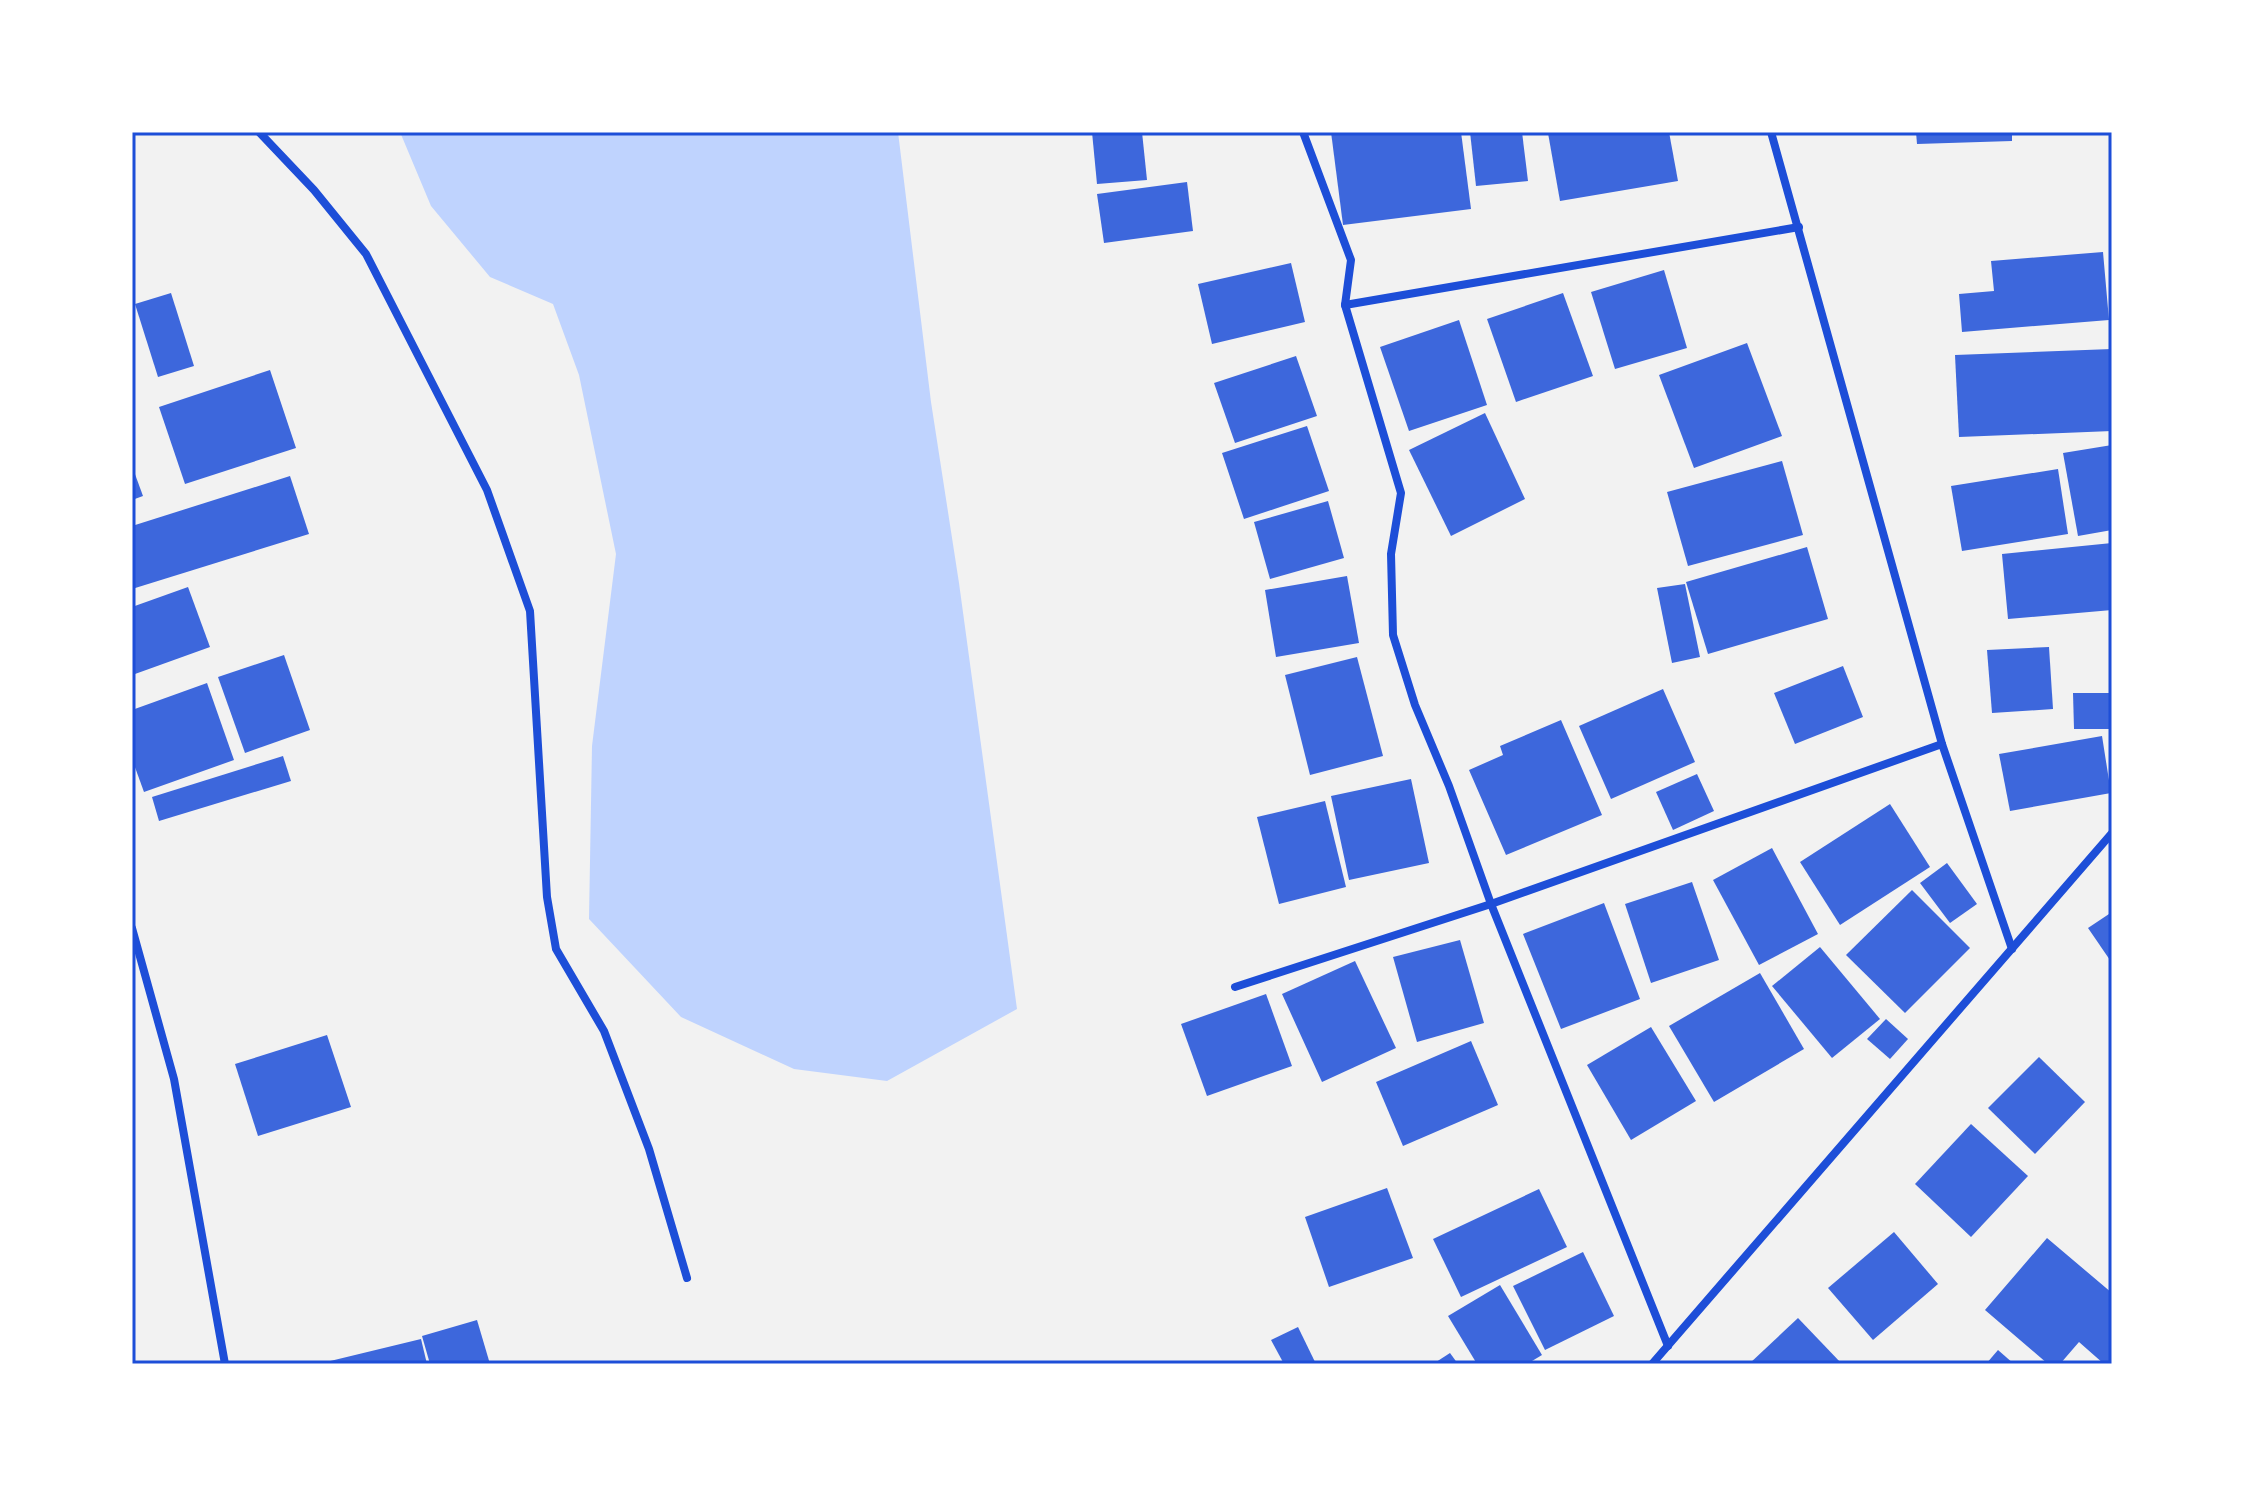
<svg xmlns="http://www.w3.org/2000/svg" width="2244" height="1496" viewBox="0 0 2244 1496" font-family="Arial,sans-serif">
	<rect width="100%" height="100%" fill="#f2f2f2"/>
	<!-- water -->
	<path fill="#bfd3fe" d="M 400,132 L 898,132 L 931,402 L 959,583 L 1017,1009 L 887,1081 L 794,1069 L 681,1017 L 589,919 L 592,746 L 616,554 L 579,375 L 553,304 L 490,277 L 431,206 Z"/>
	<!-- building -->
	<g fill="#3d67dc">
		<path d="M 1092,132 L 1142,132 L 1147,180 L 1097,184 Z"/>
		<path d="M 1331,132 L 1461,132 L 1471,209 L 1343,225 Z"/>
		<path d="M 1470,132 L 1522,132 L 1528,181 L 1476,186 Z"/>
		<path d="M 1554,132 L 1669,132 L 1678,181 L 1560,201 L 1548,133 Z"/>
		<path d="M 1916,132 L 2012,132 L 2012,141 L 1917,144 Z"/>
		<path d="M 1187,182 L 1193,231 L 1104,243 L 1097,194 Z"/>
		<path d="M 2103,252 L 2109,320 L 1962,332 L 1959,294 L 1994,291 L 1991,261 Z"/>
		<path d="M 1291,263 L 1305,322 L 1212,344 L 1198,284 Z"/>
		<path d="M 1664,270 L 1687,348 L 1615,369 L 1591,292 Z"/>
		<path d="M 171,293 L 194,366 L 158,377 L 135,304 Z"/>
		<path d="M 1563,293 L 1593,376 L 1516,402 L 1487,319 Z"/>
		<path d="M 1459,320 L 1487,405 L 1409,431 L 1380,347 Z"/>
		<path d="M 1747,343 L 1782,436 L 1694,468 L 1659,375 Z"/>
		<path d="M 2112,349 L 2112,431 L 1959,437 L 1955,355 Z"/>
		<path d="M 1296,356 L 1317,416 L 1235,443 L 1214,383 Z"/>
		<path d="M 270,370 L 296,448 L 185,484 L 159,407 Z"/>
		<path d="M 1485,413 L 1525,499 L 1451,536 L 1409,450 Z"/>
		<path d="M 1307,426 L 1329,491 L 1244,519 L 1222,453 Z"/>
		<path d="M 2112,445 L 2112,530 L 2078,536 L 2063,453 Z"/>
		<path d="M 1782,461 L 1803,535 L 1688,566 L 1667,492 Z"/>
		<path d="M 132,466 L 143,496 L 132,500 Z"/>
		<path d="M 2058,469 L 2068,534 L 1962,551 L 1951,486 Z"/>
		<path d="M 290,476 L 309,534 L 132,589 L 132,526 Z"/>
		<path d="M 1328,501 L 1344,558 L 1270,579 L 1254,522 Z"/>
		<path d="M 2112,543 L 2112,610 L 2008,619 L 2002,554 Z"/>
		<path d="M 1807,547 L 1828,619 L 1708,654 L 1686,582 Z"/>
		<path d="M 1347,576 L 1359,643 L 1276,657 L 1265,590 Z"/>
		<path d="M 1685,584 L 1700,657 L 1672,663 L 1657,588 Z"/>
		<path d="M 188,587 L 210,647 L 135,674 L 132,665 L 132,607 Z"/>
		<path d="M 2049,647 L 2053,709 L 1992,713 L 1987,650 Z"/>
		<path d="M 284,655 L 310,730 L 245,753 L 218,677 Z"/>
		<path d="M 1357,657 L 1383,756 L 1310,775 L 1285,675 Z"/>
		<path d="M 1843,666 L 1863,717 L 1795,744 L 1774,693 Z"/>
		<path d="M 207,683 L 234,760 L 144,792 L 132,759 L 132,710 Z"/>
		<path d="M 1663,689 L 1695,762 L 1611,799 L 1579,726 Z"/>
		<path d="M 2073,693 L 2112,693 L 2112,729 L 2074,729 Z"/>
		<path d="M 1561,720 L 1602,815 L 1506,855 L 1469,770 L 1503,755 L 1500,746 Z"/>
		<path d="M 2102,736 L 2111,793 L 2010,811 L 1999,754 Z"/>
		<path d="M 283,756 L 291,781 L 159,821 L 152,797 Z"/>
		<path d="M 1697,774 L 1714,811 L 1673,830 L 1656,792 Z"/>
		<path d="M 1411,779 L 1429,863 L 1349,880 L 1331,796 Z"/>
		<path d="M 1325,801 L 1346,887 L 1279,904 L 1257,817 Z"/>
		<path d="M 1890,804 L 1930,867 L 1840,925 L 1800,862 Z"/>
		<path d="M 1772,848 L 1818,934 L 1759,965 L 1713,880 Z"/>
		<path d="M 1947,863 L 1977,904 L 1950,923 L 1920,883 Z"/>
		<path d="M 1692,882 L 1719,960 L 1651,983 L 1625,904 Z"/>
		<path d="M 1912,890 L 1970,948 L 1905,1013 L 1846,955 Z"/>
		<path d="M 1604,903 L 1640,999 L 1561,1029 L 1523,934 Z"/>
		<path d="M 2112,912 L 2112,963 L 2088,928 Z"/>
		<path d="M 1460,940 L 1484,1023 L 1417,1042 L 1393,957 Z"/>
		<path d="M 1820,947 L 1880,1019 L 1832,1058 L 1772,986 Z"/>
		<path d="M 1355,961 L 1396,1048 L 1322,1082 L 1282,994 Z"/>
		<path d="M 1760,973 L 1804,1049 L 1714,1102 L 1669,1026 Z"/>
		<path d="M 1266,994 L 1292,1066 L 1207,1096 L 1181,1024 Z"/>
		<path d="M 1886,1019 L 1908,1039 L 1890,1059 L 1867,1039 Z"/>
		<path d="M 1651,1027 L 1696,1101 L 1631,1140 L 1587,1065 Z"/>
		<path d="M 327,1035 L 351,1107 L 258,1136 L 235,1064 Z"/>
		<path d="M 1471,1041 L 1498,1105 L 1403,1146 L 1376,1082 Z"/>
		<path d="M 2039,1057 L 2085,1102 L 2035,1154 L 1988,1108 Z"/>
		<path d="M 1971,1124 L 2028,1176 L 1971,1237 L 1915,1184 Z"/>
		<path d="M 1387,1188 L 1413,1258 L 1329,1287 L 1305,1217 Z"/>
		<path d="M 1539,1189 L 1567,1247 L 1461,1297 L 1433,1239 Z"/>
		<path d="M 1894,1232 L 1938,1284 L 1873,1340 L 1828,1288 Z"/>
		<path d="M 2047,1238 L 2112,1293 L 2112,1364 L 2104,1364 L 2079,1342 L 2060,1364 L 2048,1364 L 1985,1310 Z"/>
		<path d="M 1583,1252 L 1614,1316 L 1545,1350 L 1513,1286 Z"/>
		<path d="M 1500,1285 L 1542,1355 L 1527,1364 L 1477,1364 L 1448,1316 Z"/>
		<path d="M 1798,1318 L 1842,1364 L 1749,1364 Z"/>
		<path d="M 477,1320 L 490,1364 L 430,1364 L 422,1336 Z"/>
		<path d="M 1298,1327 L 1316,1364 L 1284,1364 L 1271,1340 Z"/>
		<path d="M 421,1339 L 427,1364 L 322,1364 L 322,1363 Z"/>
		<path d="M 1998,1350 L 2014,1364 L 1986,1364 Z"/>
		<path d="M 1450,1353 L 1458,1364 L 1433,1364 Z"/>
	</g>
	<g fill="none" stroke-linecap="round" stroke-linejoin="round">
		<!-- minor -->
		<g stroke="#1d4ed8" stroke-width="8">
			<path d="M 259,132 L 314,190 L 366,254 L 487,490 L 530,611 L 547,897 L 556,949 L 604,1031 L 649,1149 L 687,1278"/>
			<path d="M 1303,132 L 1351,260 L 1345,305 L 1401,493 L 1391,554 L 1393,635 L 1415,705 L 1449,786 L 1491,904 L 1668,1346"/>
			<path d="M 1771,132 L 1942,744 L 2012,949"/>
			<path d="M 1345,305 L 1799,227"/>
			<path d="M 132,928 L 174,1079 L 225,1364"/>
			<path d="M 1235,987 L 1491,904 L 1942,744"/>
			<path d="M 1652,1364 L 2112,833"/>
		</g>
	</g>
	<!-- border -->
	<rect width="2244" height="1496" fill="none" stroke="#ffffff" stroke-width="268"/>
	<rect x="134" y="134" width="1976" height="1228" fill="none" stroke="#1d4ed8" stroke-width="3"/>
</svg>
